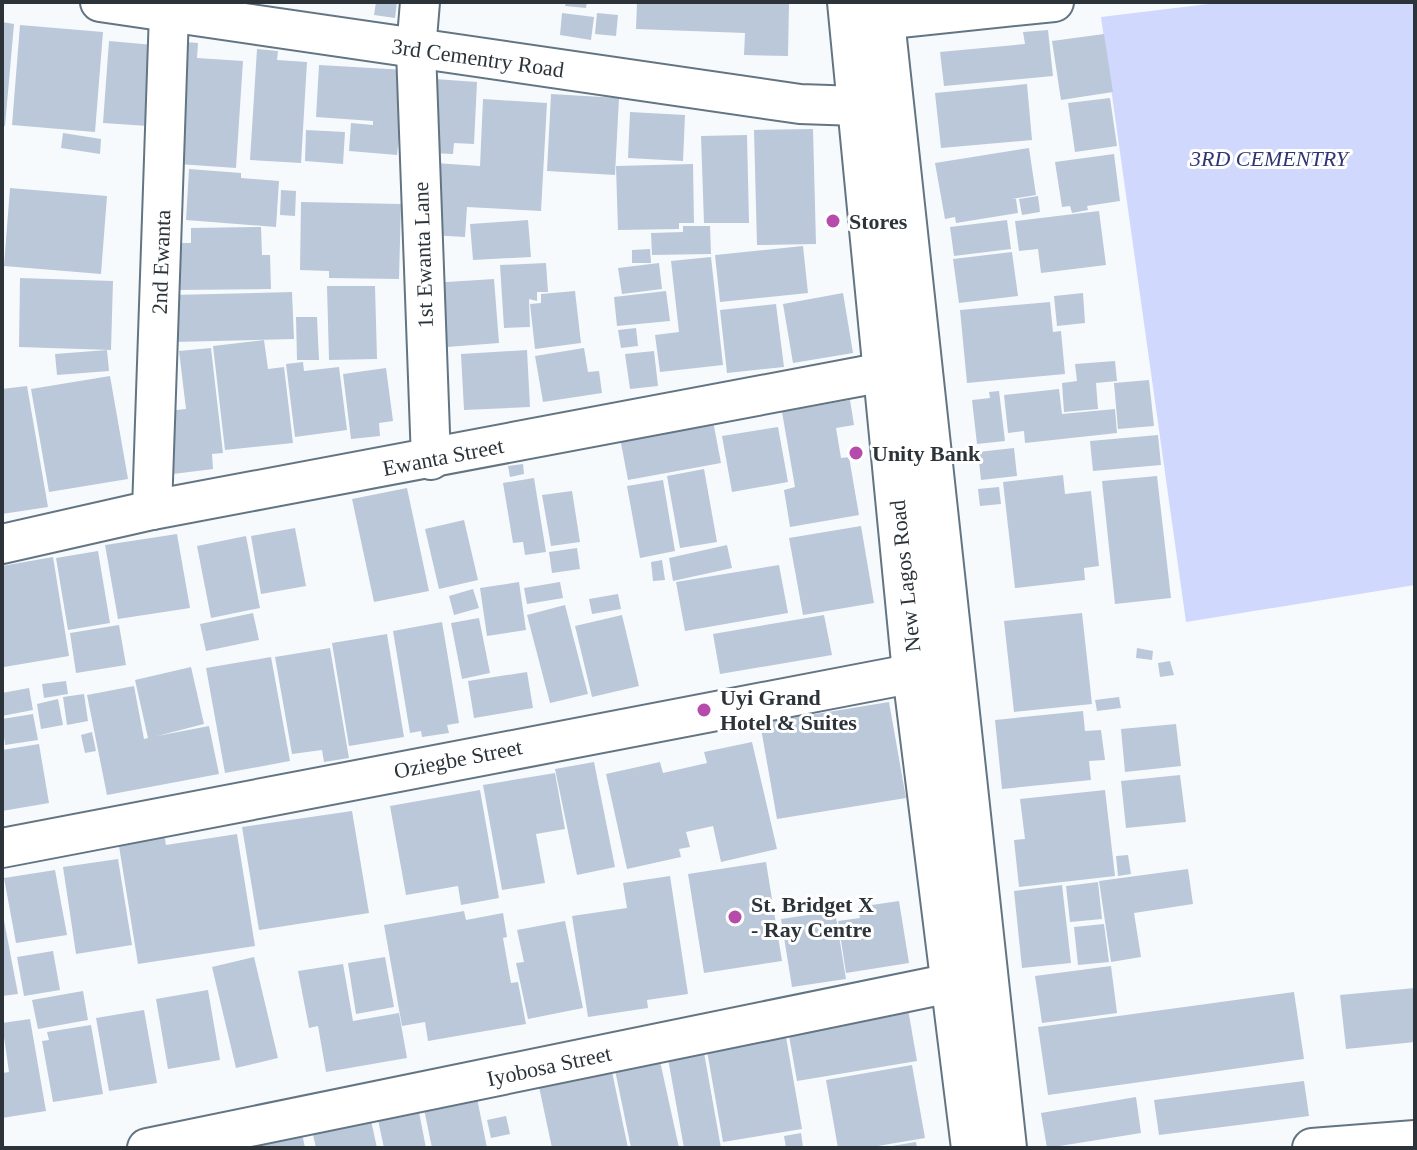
<svg xmlns="http://www.w3.org/2000/svg" width="1417" height="1150" viewBox="0 0 1417 1150" font-family="Georgia,serif">
	<rect width="100%" height="100%" fill="#f6fafd"/>
	<!-- green -->
	<path fill="#d1d8fd" d="M 1225,2 L 1415,2 L 1415,585 L 1186,622 L 1101,17 Z"/>
	<!-- building -->
	<g fill="#bbc8da">
		<path d="M 376,2 L 397,2 L 395,18 L 374,15 Z"/>
		<path d="M 566,2 L 587,2 L 586,8 L 565,6 Z"/>
		<path d="M 637,2 L 789,2 L 788,56 L 744,55 L 745,33 L 636,29 Z"/>
		<path d="M 562,13 L 594,17 L 591,40 L 560,35 Z"/>
		<path d="M 597,13 L 618,15 L 616,36 L 595,34 Z"/>
		<path d="M 2,22 L 14,24 L 5,126 L 2,126 Z"/>
		<path d="M 20,25 L 103,32 L 95,132 L 12,125 Z"/>
		<path d="M 1048,30 L 1053,76 L 944,86 L 940,52 L 1025,44 L 1023,32 Z"/>
		<path d="M 1104,34 L 1113,92 L 1061,100 L 1052,41 Z"/>
		<path d="M 109,41 L 154,45 L 148,126 L 103,123 Z"/>
		<path d="M 186,42 L 198,43 L 197,58 L 243,61 L 236,168 L 178,164 Z"/>
		<path d="M 257,49 L 278,51 L 277,60 L 307,62 L 301,163 L 250,160 Z"/>
		<path d="M 319,65 L 406,70 L 397,155 L 349,151 L 351,123 L 373,125 L 373,121 L 316,117 Z"/>
		<path d="M 435,79 L 477,82 L 474,144 L 454,143 L 453,154 L 431,153 Z"/>
		<path d="M 1027,84 L 1032,140 L 941,148 L 935,93 Z"/>
		<path d="M 551,94 L 619,98 L 615,175 L 547,171 Z"/>
		<path d="M 1110,98 L 1117,146 L 1075,152 L 1068,103 Z"/>
		<path d="M 483,99 L 547,103 L 541,211 L 467,207 L 465,237 L 431,235 L 435,163 L 480,166 Z"/>
		<path d="M 630,112 L 685,115 L 683,161 L 628,158 Z"/>
		<path d="M 813,129 L 816,244 L 757,245 L 754,130 Z"/>
		<path d="M 306,130 L 345,132 L 343,164 L 305,161 Z"/>
		<path d="M 63,133 L 101,139 L 100,154 L 61,148 Z"/>
		<path d="M 747,135 L 749,223 L 704,223 L 701,136 Z"/>
		<path d="M 1029,148 L 1036,195 L 1012,199 L 1016,199 L 1018,213 L 956,223 L 955,217 L 945,219 L 935,163 Z"/>
		<path d="M 1114,154 L 1120,201 L 1087,206 L 1088,210 L 1072,213 L 1070,206 L 1062,207 L 1055,162 Z"/>
		<path d="M 693,164 L 694,223 L 679,223 L 679,229 L 618,230 L 616,166 Z"/>
		<path d="M 189,169 L 241,173 L 241,178 L 279,181 L 276,227 L 186,220 Z"/>
		<path d="M 10,188 L 107,196 L 101,274 L 4,266 Z"/>
		<path d="M 281,190 L 296,191 L 295,216 L 280,215 Z"/>
		<path d="M 1038,196 L 1040,212 L 1022,215 L 1019,199 Z"/>
		<path d="M 301,202 L 401,204 L 399,279 L 329,278 L 329,271 L 300,270 Z"/>
		<path d="M 1099,211 L 1106,265 L 1041,273 L 1038,249 L 1019,251 L 1015,221 Z"/>
		<path d="M 528,220 L 531,257 L 473,260 L 470,224 Z"/>
		<path d="M 1007,220 L 1011,249 L 954,256 L 950,227 Z"/>
		<path d="M 683,226 L 710,226 L 711,254 L 652,255 L 651,233 L 683,232 Z"/>
		<path d="M 261,227 L 262,255 L 270,255 L 271,289 L 174,290 L 174,243 L 191,243 L 191,228 Z"/>
		<path d="M 803,246 L 808,293 L 720,302 L 715,255 Z"/>
		<path d="M 650,249 L 651,263 L 632,263 L 632,250 Z"/>
		<path d="M 1012,252 L 1018,296 L 959,303 L 953,259 Z"/>
		<path d="M 711,257 L 723,365 L 660,372 L 655,335 L 679,332 L 671,261 Z"/>
		<path d="M 546,263 L 548,292 L 537,292 L 537,301 L 529,299 L 530,327 L 504,328 L 500,265 Z"/>
		<path d="M 659,263 L 662,289 L 622,294 L 618,268 Z"/>
		<path d="M 20,278 L 113,281 L 111,350 L 19,347 Z"/>
		<path d="M 494,279 L 499,343 L 447,347 L 443,296 L 431,283 Z"/>
		<path d="M 327,286 L 375,286 L 377,359 L 329,360 Z"/>
		<path d="M 575,291 L 581,343 L 535,349 L 530,304 L 541,303 L 541,294 Z"/>
		<path d="M 666,291 L 670,321 L 617,326 L 614,297 Z"/>
		<path d="M 292,292 L 294,339 L 174,342 L 172,295 Z"/>
		<path d="M 843,293 L 853,353 L 793,363 L 783,304 Z"/>
		<path d="M 1083,293 L 1085,323 L 1057,326 L 1054,296 Z"/>
		<path d="M 1050,302 L 1053,332 L 1061,331 L 1065,374 L 967,383 L 960,310 Z"/>
		<path d="M 776,304 L 784,367 L 727,373 L 720,310 Z"/>
		<path d="M 296,317 L 317,317 L 319,360 L 297,360 Z"/>
		<path d="M 636,328 L 638,346 L 621,348 L 618,330 Z"/>
		<path d="M 264,340 L 268,369 L 284,367 L 293,443 L 225,450 L 213,346 Z"/>
		<path d="M 211,348 L 223,453 L 212,454 L 213,469 L 173,474 L 166,411 L 186,409 L 179,351 Z"/>
		<path d="M 584,348 L 588,372 L 599,371 L 602,393 L 543,402 L 535,356 Z"/>
		<path d="M 107,350 L 109,371 L 57,375 L 55,354 Z"/>
		<path d="M 527,350 L 530,407 L 464,410 L 461,354 Z"/>
		<path d="M 654,351 L 658,386 L 630,389 L 625,354 Z"/>
		<path d="M 1115,361 L 1117,381 L 1096,383 L 1098,409 L 1064,412 L 1062,383 L 1077,381 L 1075,364 Z"/>
		<path d="M 303,362 L 304,371 L 339,367 L 347,430 L 295,437 L 286,364 Z"/>
		<path d="M 386,368 L 393,421 L 379,423 L 380,436 L 351,439 L 343,374 Z"/>
		<path d="M 110,376 L 128,479 L 49,492 L 31,389 Z"/>
		<path d="M 1149,380 L 1154,426 L 1118,429 L 1114,383 Z"/>
		<path d="M 27,386 L 48,507 L 2,514 L 2,389 Z"/>
		<path d="M 1059,389 L 1062,414 L 1115,409 L 1117,433 L 1025,443 L 1024,431 L 1008,433 L 1004,395 Z"/>
		<path d="M 999,391 L 1005,441 L 977,444 L 972,400 L 990,398 L 989,392 Z"/>
		<path d="M 850,400 L 854,425 L 836,428 L 841,458 L 849,457 L 859,515 L 790,527 L 784,490 L 795,487 L 782,412 Z"/>
		<path d="M 713,421 L 721,463 L 628,480 L 620,438 Z"/>
		<path d="M 778,427 L 788,482 L 732,492 L 722,436 Z"/>
		<path d="M 1158,435 L 1161,465 L 1093,471 L 1090,441 Z"/>
		<path d="M 1014,448 L 1017,476 L 981,480 L 978,452 Z"/>
		<path d="M 523,464 L 524,474 L 510,477 L 508,466 Z"/>
		<path d="M 704,469 L 717,542 L 680,548 L 667,476 Z"/>
		<path d="M 1063,475 L 1065,494 L 1091,491 L 1099,566 L 1084,568 L 1085,580 L 1015,588 L 1003,482 Z"/>
		<path d="M 1157,476 L 1171,598 L 1115,604 L 1102,481 Z"/>
		<path d="M 534,478 L 546,552 L 525,555 L 523,542 L 513,543 L 503,483 Z"/>
		<path d="M 663,480 L 675,551 L 640,558 L 627,486 Z"/>
		<path d="M 999,487 L 1001,504 L 980,506 L 978,489 Z"/>
		<path d="M 407,488 L 429,591 L 374,602 L 352,499 Z"/>
		<path d="M 572,491 L 580,542 L 551,546 L 542,495 Z"/>
		<path d="M 464,520 L 478,580 L 439,589 L 425,529 Z"/>
		<path d="M 861,526 L 874,603 L 803,615 L 789,538 Z"/>
		<path d="M 295,528 L 306,586 L 261,594 L 251,536 Z"/>
		<path d="M 177,534 L 190,608 L 118,619 L 105,545 Z"/>
		<path d="M 246,536 L 260,608 L 211,618 L 197,546 Z"/>
		<path d="M 727,545 L 732,568 L 673,581 L 669,558 Z"/>
		<path d="M 577,548 L 580,569 L 552,573 L 549,552 Z"/>
		<path d="M 98,551 L 110,623 L 68,630 L 56,558 Z"/>
		<path d="M 53,557 L 69,656 L 4,667 L 2,566 Z"/>
		<path d="M 662,560 L 665,580 L 653,581 L 651,562 Z"/>
		<path d="M 779,565 L 788,613 L 685,631 L 676,582 Z"/>
		<path d="M 519,582 L 526,630 L 487,636 L 480,588 Z"/>
		<path d="M 560,582 L 563,598 L 527,604 L 524,588 Z"/>
		<path d="M 473,589 L 479,608 L 454,615 L 449,596 Z"/>
		<path d="M 618,594 L 621,609 L 592,614 L 589,599 Z"/>
		<path d="M 565,605 L 588,694 L 550,703 L 527,615 Z"/>
		<path d="M 253,613 L 259,640 L 206,651 L 200,624 Z"/>
		<path d="M 1082,613 L 1092,704 L 1014,712 L 1004,621 Z"/>
		<path d="M 622,615 L 639,686 L 592,697 L 575,626 Z"/>
		<path d="M 824,615 L 832,655 L 720,674 L 713,634 Z"/>
		<path d="M 479,618 L 490,673 L 462,679 L 451,623 Z"/>
		<path d="M 442,622 L 459,723 L 447,725 L 449,733 L 422,737 L 421,731 L 410,733 L 393,631 Z"/>
		<path d="M 119,625 L 126,665 L 76,673 L 70,633 Z"/>
		<path d="M 387,634 L 404,737 L 349,746 L 332,643 Z"/>
		<path d="M 330,648 L 349,758 L 324,762 L 322,750 L 292,754 L 275,657 Z"/>
		<path d="M 1137,648 L 1153,651 L 1152,660 L 1136,658 Z"/>
		<path d="M 271,657 L 290,761 L 225,773 L 206,668 Z"/>
		<path d="M 1170,661 L 1174,675 L 1160,677 L 1158,663 Z"/>
		<path d="M 191,667 L 204,724 L 157,736 L 209,726 L 219,774 L 107,795 L 87,695 L 134,686 L 144,739 L 148,738 L 135,680 Z"/>
		<path d="M 527,672 L 533,708 L 474,718 L 468,681 Z"/>
		<path d="M 66,681 L 68,694 L 44,698 L 42,684 Z"/>
		<path d="M 29,688 L 33,710 L 2,716 L 2,693 Z"/>
		<path d="M 84,694 L 88,721 L 67,725 L 63,697 Z"/>
		<path d="M 1119,697 L 1121,708 L 1097,711 L 1095,700 Z"/>
		<path d="M 58,699 L 63,725 L 41,729 L 37,704 Z"/>
		<path d="M 889,702 L 906,798 L 777,819 L 760,723 Z"/>
		<path d="M 1083,711 L 1085,731 L 1101,730 L 1105,760 L 1089,761 L 1091,780 L 1002,789 L 995,720 Z"/>
		<path d="M 33,714 L 38,740 L 5,745 L 2,719 Z"/>
		<path d="M 1176,724 L 1181,766 L 1125,772 L 1121,729 Z"/>
		<path d="M 92,732 L 96,751 L 85,753 L 81,735 Z"/>
		<path d="M 752,742 L 777,849 L 721,862 L 713,826 L 686,832 L 690,847 L 679,849 L 681,857 L 627,869 L 606,774 L 660,762 L 663,773 L 707,763 L 704,752 Z"/>
		<path d="M 39,744 L 49,803 L 2,811 L 2,750 Z"/>
		<path d="M 594,762 L 615,867 L 577,875 L 555,769 Z"/>
		<path d="M 555,773 L 565,829 L 536,834 L 545,883 L 502,890 L 483,785 Z"/>
		<path d="M 1180,775 L 1186,822 L 1126,828 L 1121,781 Z"/>
		<path d="M 480,790 L 499,898 L 461,905 L 458,886 L 406,895 L 390,806 Z"/>
		<path d="M 1105,790 L 1115,876 L 1019,887 L 1014,840 L 1025,839 L 1020,799 Z"/>
		<path d="M 352,811 L 369,913 L 259,930 L 242,827 Z"/>
		<path d="M 164,833 L 166,845 L 237,834 L 255,946 L 138,964 L 118,840 Z"/>
		<path d="M 1128,855 L 1131,874 L 1118,876 L 1116,856 Z"/>
		<path d="M 118,859 L 132,945 L 76,954 L 63,867 Z"/>
		<path d="M 766,862 L 782,961 L 704,973 L 688,874 Z"/>
		<path d="M 1188,869 L 1193,904 L 1134,913 L 1141,957 L 1111,962 L 1099,881 Z"/>
		<path d="M 55,870 L 67,935 L 16,943 L 4,878 Z"/>
		<path d="M 670,876 L 688,994 L 647,1000 L 648,1008 L 588,1017 L 572,916 L 627,908 L 623,883 Z"/>
		<path d="M 1098,882 L 1102,919 L 1070,922 L 1066,886 Z"/>
		<path d="M 1062,885 L 1071,963 L 1022,968 L 1014,891 Z"/>
		<path d="M 899,901 L 909,963 L 846,973 L 838,921 L 860,918 L 858,907 Z"/>
		<path d="M 2,910 L 18,994 L 2,996 Z"/>
		<path d="M 464,911 L 466,920 L 503,913 L 507,937 L 503,938 L 511,983 L 518,982 L 526,1024 L 428,1041 L 425,1022 L 402,1026 L 384,925 Z"/>
		<path d="M 835,911 L 846,979 L 792,987 L 781,919 Z"/>
		<path d="M 565,921 L 583,1008 L 528,1019 L 516,963 L 524,962 L 517,930 Z"/>
		<path d="M 1104,924 L 1109,962 L 1078,965 L 1074,927 Z"/>
		<path d="M 53,951 L 60,990 L 24,996 L 17,957 Z"/>
		<path d="M 254,957 L 278,1058 L 236,1068 L 212,967 Z"/>
		<path d="M 385,957 L 394,1007 L 356,1014 L 348,963 Z"/>
		<path d="M 343,964 L 353,1021 L 399,1013 L 407,1058 L 326,1072 L 318,1026 L 309,1028 L 298,971 Z"/>
		<path d="M 1111,966 L 1117,1013 L 1042,1023 L 1035,976 Z"/>
		<path d="M 1415,988 L 1415,1042 L 1346,1049 L 1340,995 Z"/>
		<path d="M 208,990 L 220,1060 L 168,1069 L 156,999 Z"/>
		<path d="M 83,991 L 88,1020 L 38,1029 L 32,1000 Z"/>
		<path d="M 1294,992 L 1304,1059 L 1048,1095 L 1038,1027 Z"/>
		<path d="M 908,1009 L 917,1061 L 797,1081 L 788,1030 Z"/>
		<path d="M 144,1010 L 157,1083 L 109,1091 L 96,1018 Z"/>
		<path d="M 30,1019 L 46,1111 L 2,1118 L 2,1073 L 9,1072 L 2,1023 Z"/>
		<path d="M 91,1025 L 103,1094 L 53,1102 L 42,1041 L 49,1040 L 47,1032 Z"/>
		<path d="M 786,1037 L 802,1129 L 723,1142 L 707,1051 Z"/>
		<path d="M 703,1047 L 721,1148 L 684,1148 L 667,1053 Z"/>
		<path d="M 660,1061 L 679,1148 L 631,1148 L 615,1070 Z"/>
		<path d="M 912,1065 L 925,1138 L 866,1148 L 838,1148 L 826,1080 Z"/>
		<path d="M 611,1067 L 628,1148 L 552,1148 L 538,1082 Z"/>
		<path d="M 1304,1081 L 1309,1116 L 1159,1135 L 1154,1100 Z"/>
		<path d="M 1136,1097 L 1141,1133 L 1047,1148 L 1041,1113 Z"/>
		<path d="M 477,1098 L 487,1148 L 432,1148 L 424,1109 Z"/>
		<path d="M 419,1112 L 426,1148 L 384,1148 L 378,1120 Z"/>
		<path d="M 370,1116 L 377,1148 L 316,1148 L 312,1130 Z"/>
		<path d="M 506,1116 L 510,1134 L 491,1138 L 487,1120 Z"/>
		<path d="M 301,1128 L 305,1148 L 197,1148 Z"/>
		<path d="M 801,1133 L 803,1147 L 786,1148 L 784,1136 Z"/>
		<path d="M 916,1142 L 917,1148 L 892,1148 L 892,1146 Z"/>
	</g>
	<g fill="none" stroke-linecap="round" stroke-linejoin="round">
		<defs>
			<g id="minor">
				<path d="M 100,2 L 800,104 L 858,106"/>
				<path d="M 420,2 L 416,50 L 431,460"/>
				<path d="M 881,20 L 1054,2"/>
				<path d="M 152,510 L 169,13"/>
				<path d="M 2,544 L 152,510 L 884,372"/>
				<path d="M 2,848 L 915,673"/>
				<path d="M 147,1148 L 951,983"/>
				<path d="M 1312,1148 L 1415,1140"/>
			</g>
			<g id="major">
				<path d="M 850,2 L 915,673 L 974,1148"/>
				<path d="M 880,2 L 1004,1148"/>
			</g>
		</defs>
		<!-- minor casing -->
		<use href="#minor" stroke="#637582" stroke-width="42"/>
		<!-- major casing -->
		<use href="#major" stroke="#637582" stroke-width="48"/>
		<!-- minor -->
		<use href="#minor" stroke="#fff" stroke-width="38"/>
		<!-- major -->
		<use href="#major" stroke="#fff" stroke-width="44"/>
	</g>
	<!-- markers -->
	<g fill="#b64bac" stroke="#fff" stroke-width="3">
		<circle cx="833" cy="221" r="8"/>
		<circle cx="856" cy="453" r="8"/>
		<circle cx="704" cy="710" r="8"/>
		<circle cx="735" cy="917" r="8"/>
	</g>
	<g text-anchor="middle" dominant-baseline="central" stroke-width="6" stroke-linejoin="round" paint-order="stroke">
		<!-- street labels -->
		<g font-size="22" fill="#2c343a" stroke="#fff">
			<text transform="translate(478 58) rotate(8)">3rd Cementry Road</text>
			<text transform="translate(423 255) rotate(-92)">1st Ewanta Lane</text>
			<text transform="translate(161 262) rotate(-88)">2nd Ewanta</text>
			<text transform="translate(443 457) rotate(-11)">Ewanta Street</text>
			<text transform="translate(905 576) rotate(-96)">New Lagos Road</text>
			<text transform="translate(458 759) rotate(-11)">Oziegbe Street</text>
			<text transform="translate(549 1066) rotate(-12)">Iyobosa Street</text>
		</g>
		<!-- park labels -->
		<g font-size="22" font-style="italic" fill="#303576" stroke="#fff">
			<text x="1269" y="158">3RD CEMENTRY</text>
		</g>
		<!-- poi labels -->
		<g font-size="22" font-weight="bold" fill="#2c343a" stroke="#fff" text-anchor="start">
			<text x="849" y="221">Stores</text>
			<text x="872" y="453">Unity Bank</text>
			<text x="720" y="697">Uyi Grand<tspan x="720" dy="25">Hotel &amp; Suites</tspan></text>
			<text x="751" y="904">St. Bridget X<tspan x="751" dy="25">- Ray Centre</tspan></text>
		</g>
	</g>
	<!-- border -->
	<rect width="1417" height="1150" fill="none" stroke="#2c343a" stroke-width="8"/>
</svg>
